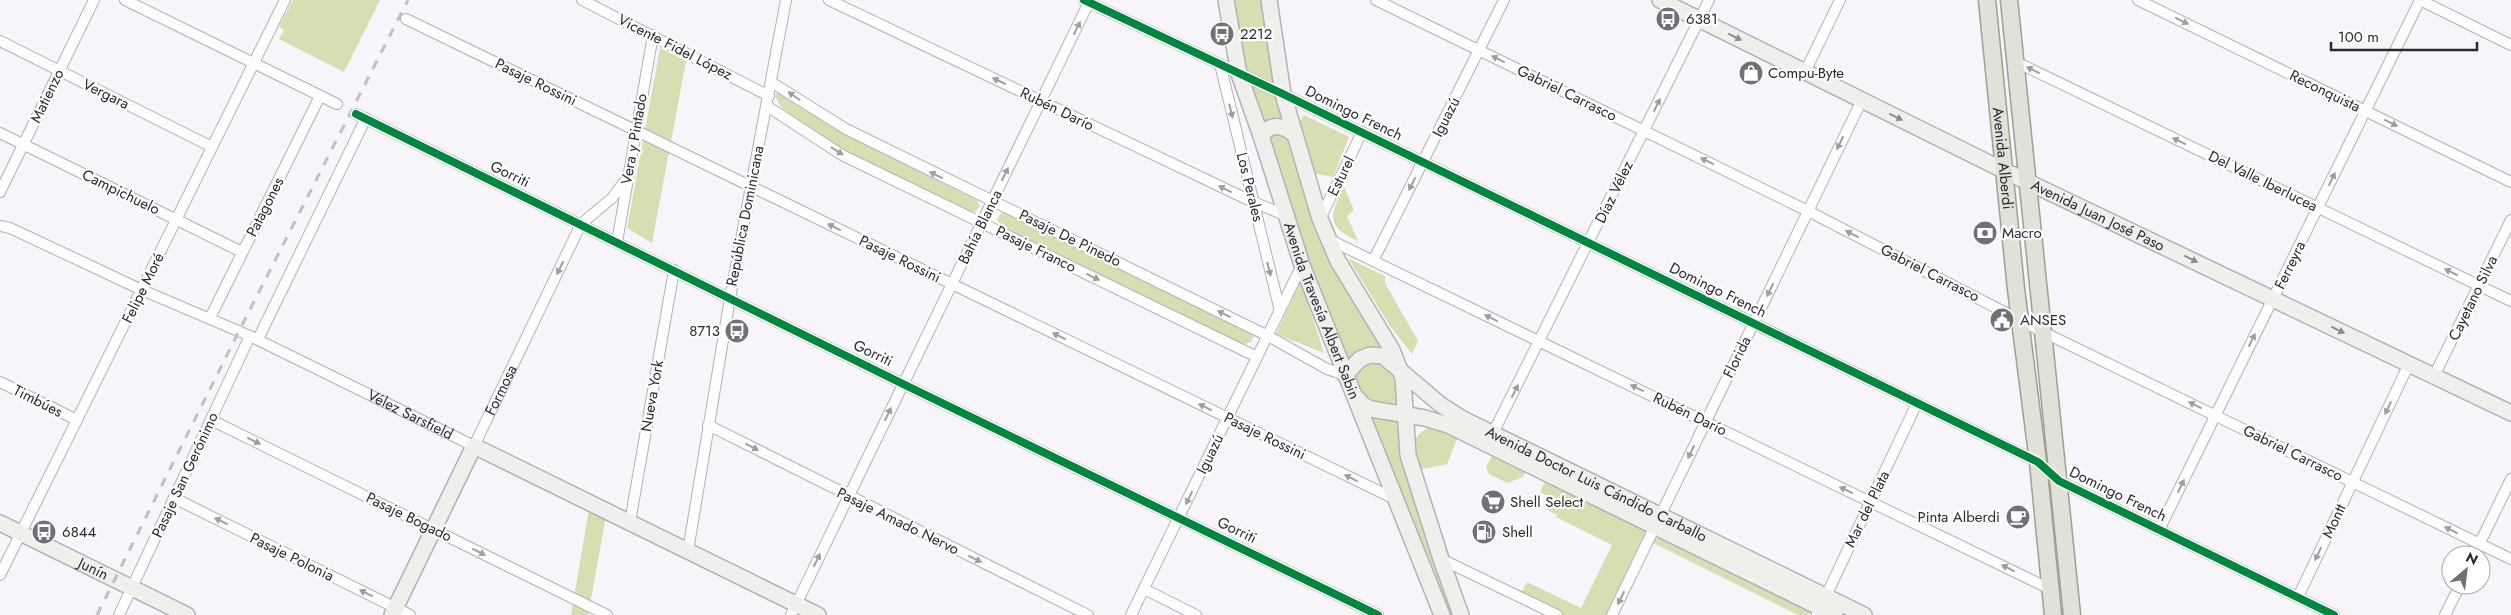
<svg xmlns="http://www.w3.org/2000/svg" width="2511" height="615" viewBox="0 0 2511 615" font-family="Jost,sans-serif">
	<rect width="100%" height="100%" fill="#f7f4fa"/>
	<!-- green -->
	<g fill="#d9ddb2">
		<path d="M 293,0 L 380,0 L 344,72 L 279,39 L 284,30 L 279,27 Z"/>
		<path d="M 1226,0 L 1269,0 L 1320,219 L 1392,350 L 1405,430 L 1461,615 L 1442,615 L 1285,215 Z"/>
		<path d="M 660,48 L 686,61 L 652,243 L 627,228 Z"/>
		<path d="M 777,92 L 846,135 L 977,200 L 980,207 L 974,212 L 971,212 L 847,153 L 782,108 L 775,96 Z"/>
		<path d="M 1304,115 L 1349,137 L 1333,177 L 1312,173 L 1298,125 Z"/>
		<path d="M 1344,187 L 1354,210 L 1347,216 L 1358,241 C 1325,226 1330,215 1344,187 Z"/>
		<path d="M 1003,211 L 1253,331 L 1254,336 L 1251,342 L 1242,345 L 1002,228 L 997,219 Z"/>
		<path d="M 1348,258 L 1385,276 L 1385,283 L 1418,341 L 1412,354 L 1390,326 Z"/>
		<path d="M 1301,281 L 1324,353 L 1276,334 Z"/>
		<path d="M 1429,427 L 1442,429 L 1458,436 L 1447,464 L 1418,470 C 1414,449 1408,439 1429,427 Z"/>
		<path d="M 1493,454 L 1527,470 L 1523,477 L 1507,483 L 1489,474 L 1486,467 Z"/>
		<path d="M 1546,479 L 1643,527 L 1646,535 L 1607,615 L 1562,615 L 1520,595 L 1527,582 L 1581,608 L 1612,545 L 1556,517 L 1557,515 L 1547,510 L 1552,499 L 1540,492 Z"/>
		<path d="M 590,503 L 607,511 L 588,615 L 571,615 Z"/>
		<path d="M 1664,537 L 1808,608 L 1810,615 L 1798,615 L 1653,543 L 1655,539 Z"/>
	</g>
	<g fill="none" stroke-linecap="round" stroke-linejoin="round">
		<defs>
			<g id="street">
				<path d="M 125,0 L 337,104"/>
				<path d="M 582,0 L 769,96"/>
				<path d="M 829,0 L 1253,202 L 1285,215"/>
				<path d="M 1084,0 L 1283,94 L 2038,462 L 2059,481 L 2334,615"/>
				<path d="M 1376,0 L 1808,211 L 2043,332 L 2511,559"/>
				<path d="M 2138,0 L 2511,182"/>
				<path d="M 2420,0 L 2511,45"/>
				<path d="M 406,19 L 1395,499"/>
				<path d="M 0,41 L 212,147"/>
				<path d="M 2014,61 L 2511,301"/>
				<path d="M 1220,64 L 1280,311"/>
				<path d="M 1805,72 L 1840,0"/>
				<path d="M 771,82 L 846,129 L 1268,336 L 1327,369 L 1345,375"/>
				<path d="M 767,106 L 842,155 L 1257,357"/>
				<path d="M 356,114 L 903,384 L 1378,615"/>
				<path d="M 0,133 L 242,252"/>
				<path d="M 0,192 L 94,0"/>
				<path d="M 1320,219 L 1362,132"/>
				<path id="s1" d="M 0,226 L 10,228 L 142,290 L 250,336 L 474,446 L 581,224 L 612,198 L 627,178"/>
				<path d="M 1328,239 L 2052,590"/>
				<path d="M 617,242 L 653,35"/>
				<path d="M 1373,261 L 1504,0"/>
				<path d="M 210,318 L 320,96"/>
				<path d="M 258,339 L 366,118"/>
				<path d="M 2434,376 L 2511,220"/>
				<path d="M 0,382 L 77,420"/>
				<path d="M 211,420 L 607,615"/>
				<path d="M 708,425 L 1088,615"/>
				<path d="M 1490,439 L 1709,0"/>
				<path d="M 174,498 L 410,615"/>
				<path d="M 630,522 L 674,270"/>
				<path d="M 2159,530 L 2420,0"/>
				<path d="M 688,551 L 730,298 L 786,0"/>
				<path d="M 2474,555 L 2511,479"/>
				<path d="M 1441,559 L 1557,615"/>
				<path d="M 0,575 L 285,0"/>
				<path d="M 1144,589 L 1196,615"/>
				<path d="M 2298,597 L 2409,364"/>
				<path d="M 119,615 L 250,336"/>
				<path d="M 791,615 L 1090,0"/>
				<path d="M 1131,615 L 1302,265"/>
				<path d="M 1612,615 L 1862,100"/>
				<path d="M 1817,615 L 1917,403"/>
				<path d="M 2445,615 L 2460,585"/>
			</g>
			<g id="secondary">
				<path id="s2" d="M 1226,0 L 1239,74 L 1261,136 L 1302,265 L 1442,615"/>
				<path d="M 1269,0 L 1283,94 L 1320,219 L 1338,261 L 1392,350 L 1403,378 L 1408,455 L 1441,559 L 1461,615"/>
				<path id="s3" d="M 1660,0 L 2005,171 L 2511,413"/>
				<path d="M 1261,136 C 1271,122 1283,125 1295,135"/>
				<path id="s4" d="M 1345,375 L 1360,359 L 1370,355 L 1383,356 L 1441,405 L 1463,419 L 1864,615"/>
				<path d="M 1355,396 L 1363,405 L 1371,409 L 1425,418 L 1448,425 L 1835,615"/>
				<path id="s5" d="M 0,523 L 187,615"/>
				<path d="M 392,615 L 474,446 L 818,615"/>
			</g>
			<g id="primary">
				<path id="s6" d="M 1987,0 L 2016,289 L 2038,462 L 2053,615"/>
				<path d="M 2009,0 L 2072,615"/>
			</g>
		</defs>
		<!-- street casing -->
		<use href="#street" stroke="#b4b0b7" stroke-width="12"/>
		<!-- secondary casing -->
		<use href="#secondary" stroke="#b4b0b7" stroke-width="18"/>
		<!-- primary casing -->
		<use href="#primary" stroke="#a09f92" stroke-width="19"/>
		<!-- street -->
		<use href="#street" stroke="#fefdfe" stroke-width="10"/>
		<!-- secondary -->
		<use href="#secondary" stroke="#efefec" stroke-width="15"/>
		<!-- primary -->
		<use href="#primary" stroke="#e1e1d8" stroke-width="16"/>
		<!-- rail -->
		<path stroke="#c1bfc2" stroke-width="3" stroke-dasharray="9 9" stroke-linecap="butt" d="M 97,615 L 239,331 L 408,0"/>
		<defs>
			<g id="cycleway">
				<path d="M 1084,0 L 1283,94 L 2038,462 L 2059,481 L 2334,615"/>
				<path d="M 356,114 L 903,384 L 1378,615"/>
			</g>
		</defs>
		<!-- cycleway casing -->
		<use href="#cycleway" stroke="#fff" stroke-width="11"/>
		<!-- cycleway -->
		<use href="#cycleway" stroke="#00873e" stroke-width="8"/>
	</g>
	<!-- one-way arrows -->
	<defs><path id="oneway-solid" d="M-6-.8H1V-3.2L6.5 0L1 3.2V.8H-6Z" transform="scale(1.25)"/></defs>
	<g fill="#a09da1">
		<use href="#oneway-solid" transform="translate(2182 21) rotate(26)"/>
		<use href="#oneway-solid" transform="translate(1077 28) rotate(-64)"/>
		<use href="#oneway-solid" transform="translate(1498 59) rotate(-154)"/>
		<use href="#oneway-solid" transform="translate(2033 70) rotate(-154)"/>
		<use href="#oneway-solid" transform="translate(999 81) rotate(-155)"/>
		<use href="#oneway-solid" transform="translate(794 96) rotate(-145)"/>
		<use href="#oneway-solid" transform="translate(1657 105) rotate(-64)"/>
		<use href="#oneway-solid" transform="translate(1231 111) rotate(76)"/>
		<use href="#oneway-solid" transform="translate(2391 123) rotate(26)"/>
		<use href="#oneway-solid" transform="translate(2179 141) rotate(-154)"/>
		<use href="#oneway-solid" transform="translate(1840 143) rotate(116)"/>
		<use href="#oneway-solid" transform="translate(837 151) rotate(32)"/>
		<use href="#oneway-solid" transform="translate(1707 161) rotate(-154)"/>
		<use href="#oneway-solid" transform="translate(1005 174) rotate(-64)"/>
		<use href="#oneway-solid" transform="translate(936 175) rotate(-154)"/>
		<use href="#oneway-solid" transform="translate(2332 179) rotate(-64)"/>
		<use href="#oneway-solid" transform="translate(1412 184) rotate(117)"/>
		<use href="#oneway-solid" transform="translate(1225 189) rotate(-154)"/>
		<use href="#oneway-solid" transform="translate(834 227) rotate(-154)"/>
		<use href="#oneway-solid" transform="translate(1852 234) rotate(-153)"/>
		<use href="#oneway-solid" transform="translate(560 268) rotate(116)"/>
		<use href="#oneway-solid" transform="translate(1269 269) rotate(76)"/>
		<use href="#oneway-solid" transform="translate(2451 272) rotate(-154)"/>
		<use href="#oneway-solid" transform="translate(1093 277) rotate(26)"/>
		<use href="#oneway-solid" transform="translate(1770 290) rotate(116)"/>
		<use href="#oneway-solid" transform="translate(1224 314) rotate(-154)"/>
		<use href="#oneway-solid" transform="translate(1491 318) rotate(-154)"/>
		<use href="#oneway-solid" transform="translate(1059 336) rotate(-154)"/>
		<use href="#oneway-solid" transform="translate(2252 340) rotate(-64)"/>
		<use href="#oneway-solid" transform="translate(1637 388) rotate(-154)"/>
		<use href="#oneway-solid" transform="translate(1515 391) rotate(-63)"/>
		<use href="#oneway-solid" transform="translate(2195 405) rotate(-154)"/>
		<use href="#oneway-solid" transform="translate(1205 407) rotate(-154)"/>
		<use href="#oneway-solid" transform="translate(2388 408) rotate(115)"/>
		<use href="#oneway-solid" transform="translate(888 414) rotate(-64)"/>
		<use href="#oneway-solid" transform="translate(254 441) rotate(26)"/>
		<use href="#oneway-solid" transform="translate(752 447) rotate(27)"/>
		<use href="#oneway-solid" transform="translate(1691 452) rotate(116)"/>
		<use href="#oneway-solid" transform="translate(1351 478) rotate(-154)"/>
		<use href="#oneway-solid" transform="translate(2181 486) rotate(-64)"/>
		<use href="#oneway-solid" transform="translate(1846 490) rotate(-154)"/>
		<use href="#oneway-solid" transform="translate(1189 498) rotate(116)"/>
		<use href="#oneway-solid" transform="translate(221 521) rotate(-154)"/>
		<use href="#oneway-solid" transform="translate(2451 530) rotate(-154)"/>
		<use href="#oneway-solid" transform="translate(479 552) rotate(26)"/>
		<use href="#oneway-solid" transform="translate(2318 554) rotate(115)"/>
		<use href="#oneway-solid" transform="translate(975 559) rotate(26)"/>
		<use href="#oneway-solid" transform="translate(817 560) rotate(-64)"/>
		<use href="#oneway-solid" transform="translate(2008 568) rotate(-154)"/>
		<use href="#oneway-solid" transform="translate(366 593) rotate(-154)"/>
		<use href="#oneway-solid" transform="translate(1621 598) rotate(116)"/>
	</g>
	<g fill="#8e8b8e">
		<use href="#oneway-solid" transform="translate(1735 37) rotate(26)"/>
		<use href="#oneway-solid" transform="translate(1896 117) rotate(26)"/>
		<use href="#oneway-solid" transform="translate(2191 259) rotate(26)"/>
		<use href="#oneway-solid" transform="translate(2338 330) rotate(26)"/>
	</g>
	<!-- icons -->
	<defs>
		<symbol id="bus-disc" viewBox="-11 -11 22 22"><circle r="9.5" fill="#736f77" stroke="#fff"/><path d="M-5-6H5V4H4V6H2V4H-2V6H-4V4H-5ZM-3.5-4V0h7V-4ZM-3.5 1.2v1.5H-2V1.2ZM2 1.2v1.5H3.5V1.2Z" fill="#fff"/></symbol>
		<symbol id="shop-disc" viewBox="-11 -11 22 22"><circle r="9.5" fill="#736f77" stroke="#fff"/><path d="M-5-2.5h2.3a2.7 3.5 0 0 1 5.4 0H5L5.5 6h-11ZM-1.5-2.5h3a1.5 2.3 0 0 0-3 0Z" fill="#fff"/></symbol>
		<symbol id="bank-disc" viewBox="-11 -11 22 22"><circle r="9.5" fill="#736f77" stroke="#fff"/><path d="M-6-4H6V4H-6ZM0-2.3a2.3 2.3 0 1 0 0 4.6a2.3 2.3 0 1 0 0-4.6Z" fill="#fff"/></symbol>
		<symbol id="civic-disc" viewBox="-11 -11 22 22"><circle r="9.5" fill="#736f77" stroke="#fff"/><path d="M-.6-6.5H3V-4.5H.6V-3L4-1V1h2V6H-6V1h2V-1L-.6-3ZM-1.2 2.5V6h2.4V2.5Z" fill="#fff"/></symbol>
		<symbol id="supermarket-disc" viewBox="-11 -11 22 22"><circle r="9.5" fill="#736f77" stroke="#fff"/><path d="M-6-5.5h2.5l.6 2H6L4.5 2H-2.5L-4.4-4H-6ZM-1.5 3.2a1.3 1.3 0 1 0 .1 0ZM3 3.2a1.3 1.3 0 1 0 .1 0Z" fill="#fff"/></symbol>
		<symbol id="cafe-disc" viewBox="-11 -11 22 22"><circle r="9.5" fill="#736f77" stroke="#fff"/><path d="M-5.5-4.5H6V0H3Q3 3.5 0 3.5H-2.5Q-5.5 3.5-5.5 0ZM3-3.2v2h1.7v-2ZM-6 4.5H4V6H-6Z" fill="#fff"/></symbol>
		<symbol id="fuel-disc" viewBox="-11 -11 22 22"><circle r="9.5" fill="#736f77" stroke="#fff"/><path d="M-5.5-6h7V0h2V4h1.3V-2.5L3-4.5l.8-.8L6-3V5H2.5V1h-1V6h-7ZM-4.2-4.7v3.2H.2V-4.7Z" fill="#fff"/></symbol>
	</defs>
	<g fill-rule="evenodd">
		<use href="#bus-disc" x="1654" y="5" width="28" height="28"/>
		<use href="#bus-disc" x="1208" y="20" width="28" height="28"/>
		<use href="#shop-disc" x="1737" y="59" width="28" height="28"/>
		<use href="#bank-disc" x="1971" y="219" width="28" height="28"/>
		<use href="#civic-disc" x="1988" y="306" width="28" height="28"/>
		<use href="#bus-disc" x="723" y="317" width="28" height="28"/>
		<use href="#supermarket-disc" x="1479" y="488" width="28" height="28"/>
		<use href="#cafe-disc" x="2004" y="503" width="28" height="28"/>
		<use href="#bus-disc" x="30" y="518" width="28" height="28"/>
		<use href="#fuel-disc" x="1470" y="518" width="28" height="28"/>
	</g>
	<g text-anchor="middle" dominant-baseline="central" stroke-width="4.5" stroke-linejoin="round" paint-order="stroke">
		<!-- poi labels -->
		<g font-size="15" fill="#2c2730" stroke="#fff" text-anchor="start">
			<text x="1686" y="19">6381</text>
			<text x="1240" y="34">2212</text>
			<text x="1768" y="73">Compu-Byte</text>
			<text x="2002" y="233">Macro</text>
			<text x="2020" y="320">ANSES</text>
			<text x="720" y="331" text-anchor="end">8713</text>
			<text x="1510" y="502">Shell Select</text>
			<text x="2000" y="517" text-anchor="end">Pinta Alberdi</text>
			<text x="62" y="532">6844</text>
			<text x="1502" y="532">Shell</text>
		</g>
		<!-- street labels -->
		<g font-size="15" fill="#2c2730" stroke="#fff">
			<text transform="translate(675 47) rotate(27)">Vicente Fidel López</text>
			<text transform="translate(536 82) rotate(26)">Pasaje Rossini</text>
			<text transform="translate(2325 91) rotate(26)">Reconquista</text>
			<text transform="translate(1567 93) rotate(26)">Gabriel Carrasco</text>
			<text transform="translate(106 94) rotate(26)">Vergara</text>
			<text transform="translate(47 96) rotate(-64)">Matienzo</text>
			<text transform="translate(1057 109) rotate(26)">Rubén Darío</text>
			<text transform="translate(1354 113) rotate(26)">Domingo French</text>
			<text transform="translate(1446 117) rotate(-63)">Iguazú</text>
			<text transform="translate(634 139) rotate(-80)">Vera y Pintado</text>
			<text stroke="none"><textPath href="#s6" startOffset="159">Avenida Alberdi</textPath></text>
			<text transform="translate(510 174) rotate(26)">Gorriti</text>
			<text transform="translate(1341 176) rotate(-64)">Esturel</text>
			<text transform="translate(2263 181) rotate(26)">Del Valle Iberlucea</text>
			<text transform="translate(1250 187) rotate(76)">Los Perales</text>
			<text transform="translate(121 192) rotate(26)">Campichuelo</text>
			<text transform="translate(1614 192) rotate(-64)">Díaz Vélez</text>
			<text transform="translate(265 207) rotate(-63)">Patagones</text>
			<text stroke="none"><textPath href="#s3" startOffset="488">Avenida Juan José Paso</textPath></text>
			<text transform="translate(745 216) rotate(-79)">República Dominicana</text>
			<text transform="translate(980 227) rotate(-64)">Bahía Blanca</text>
			<text transform="translate(1070 238) rotate(26)">Pasaje De Pinedo</text>
			<text transform="translate(1036 249) rotate(26)">Pasaje Franco</text>
			<text transform="translate(900 259) rotate(26)">Pasaje Rossini</text>
			<text transform="translate(2290 265) rotate(-64)">Ferreyra</text>
			<text transform="translate(1930 273) rotate(27)">Gabriel Carrasco</text>
			<text transform="translate(143 288) rotate(-64)">Felipe Moré</text>
			<text transform="translate(1718 290) rotate(26)">Domingo French</text>
			<text transform="translate(2473 298) rotate(-64)">Cayetano Silva</text>
			<text stroke="none"><textPath href="#s2" startOffset="326">Avenida Travesía Albert Sabin</textPath></text>
			<text transform="translate(873 353) rotate(26)">Gorriti</text>
			<text transform="translate(1737 357) rotate(-64)">Florida</text>
			<text stroke="none"><textPath href="#s1" startOffset="585">Formosa</textPath></text>
			<text transform="translate(652 396) rotate(-80)">Nueva York</text>
			<text transform="translate(38 401) rotate(27)">Timbúes</text>
			<text transform="translate(1690 414) rotate(26)">Rubén Darío</text>
			<text stroke="none"><textPath href="#s1" startOffset="452">Vélez Sarsfield</textPath></text>
			<text transform="translate(1265 436) rotate(26)">Pasaje Rossini</text>
			<text transform="translate(2293 453) rotate(26)">Gabriel Carrasco</text>
			<text transform="translate(1210 454) rotate(-64)">Iguazú</text>
			<text transform="translate(185 475) rotate(-65)">Pasaje San Gerónimo</text>
			<text stroke="none"><textPath href="#s4" startOffset="296">Avenida Doctor Luis Cándido Carballo</textPath></text>
			<text transform="translate(2118 494) rotate(26)">Domingo French</text>
			<text transform="translate(1867 509) rotate(-64)">Mar del Plata</text>
			<text transform="translate(409 517) rotate(26)">Pasaje Bogado</text>
			<text transform="translate(898 521) rotate(26)">Pasaje Amado Nervo</text>
			<text transform="translate(2334 521) rotate(-65)">Montt</text>
			<text transform="translate(1237 530) rotate(26)">Gorriti</text>
			<text transform="translate(292 557) rotate(26)">Pasaje Polonia</text>
			<text stroke="none"><textPath href="#s5" startOffset="104">Junín</textPath></text>
		</g>
	</g>
	<!-- north arrow -->
	<g transform="translate(2466 570) rotate(28)"><circle r="24" fill="#ffffff" stroke="#aba9ac"/>
	<path d="M0-4L9 19L0 12L-9 19Z" fill="#736f77"/>
	<text y="-8" font-size="14" font-weight="bold" text-anchor="middle" fill="#2c2730">N</text>
	</g>
	<!-- scale -->
	<path d="M2331 42v8h146v-8" fill="none" stroke="#2c2730" stroke-width="2.5"/>
	<text x="2338" y="42" font-size="15" fill="#2c2730" stroke="#ffffff" stroke-width="4" paint-order="stroke">100 m</text>
</svg>
